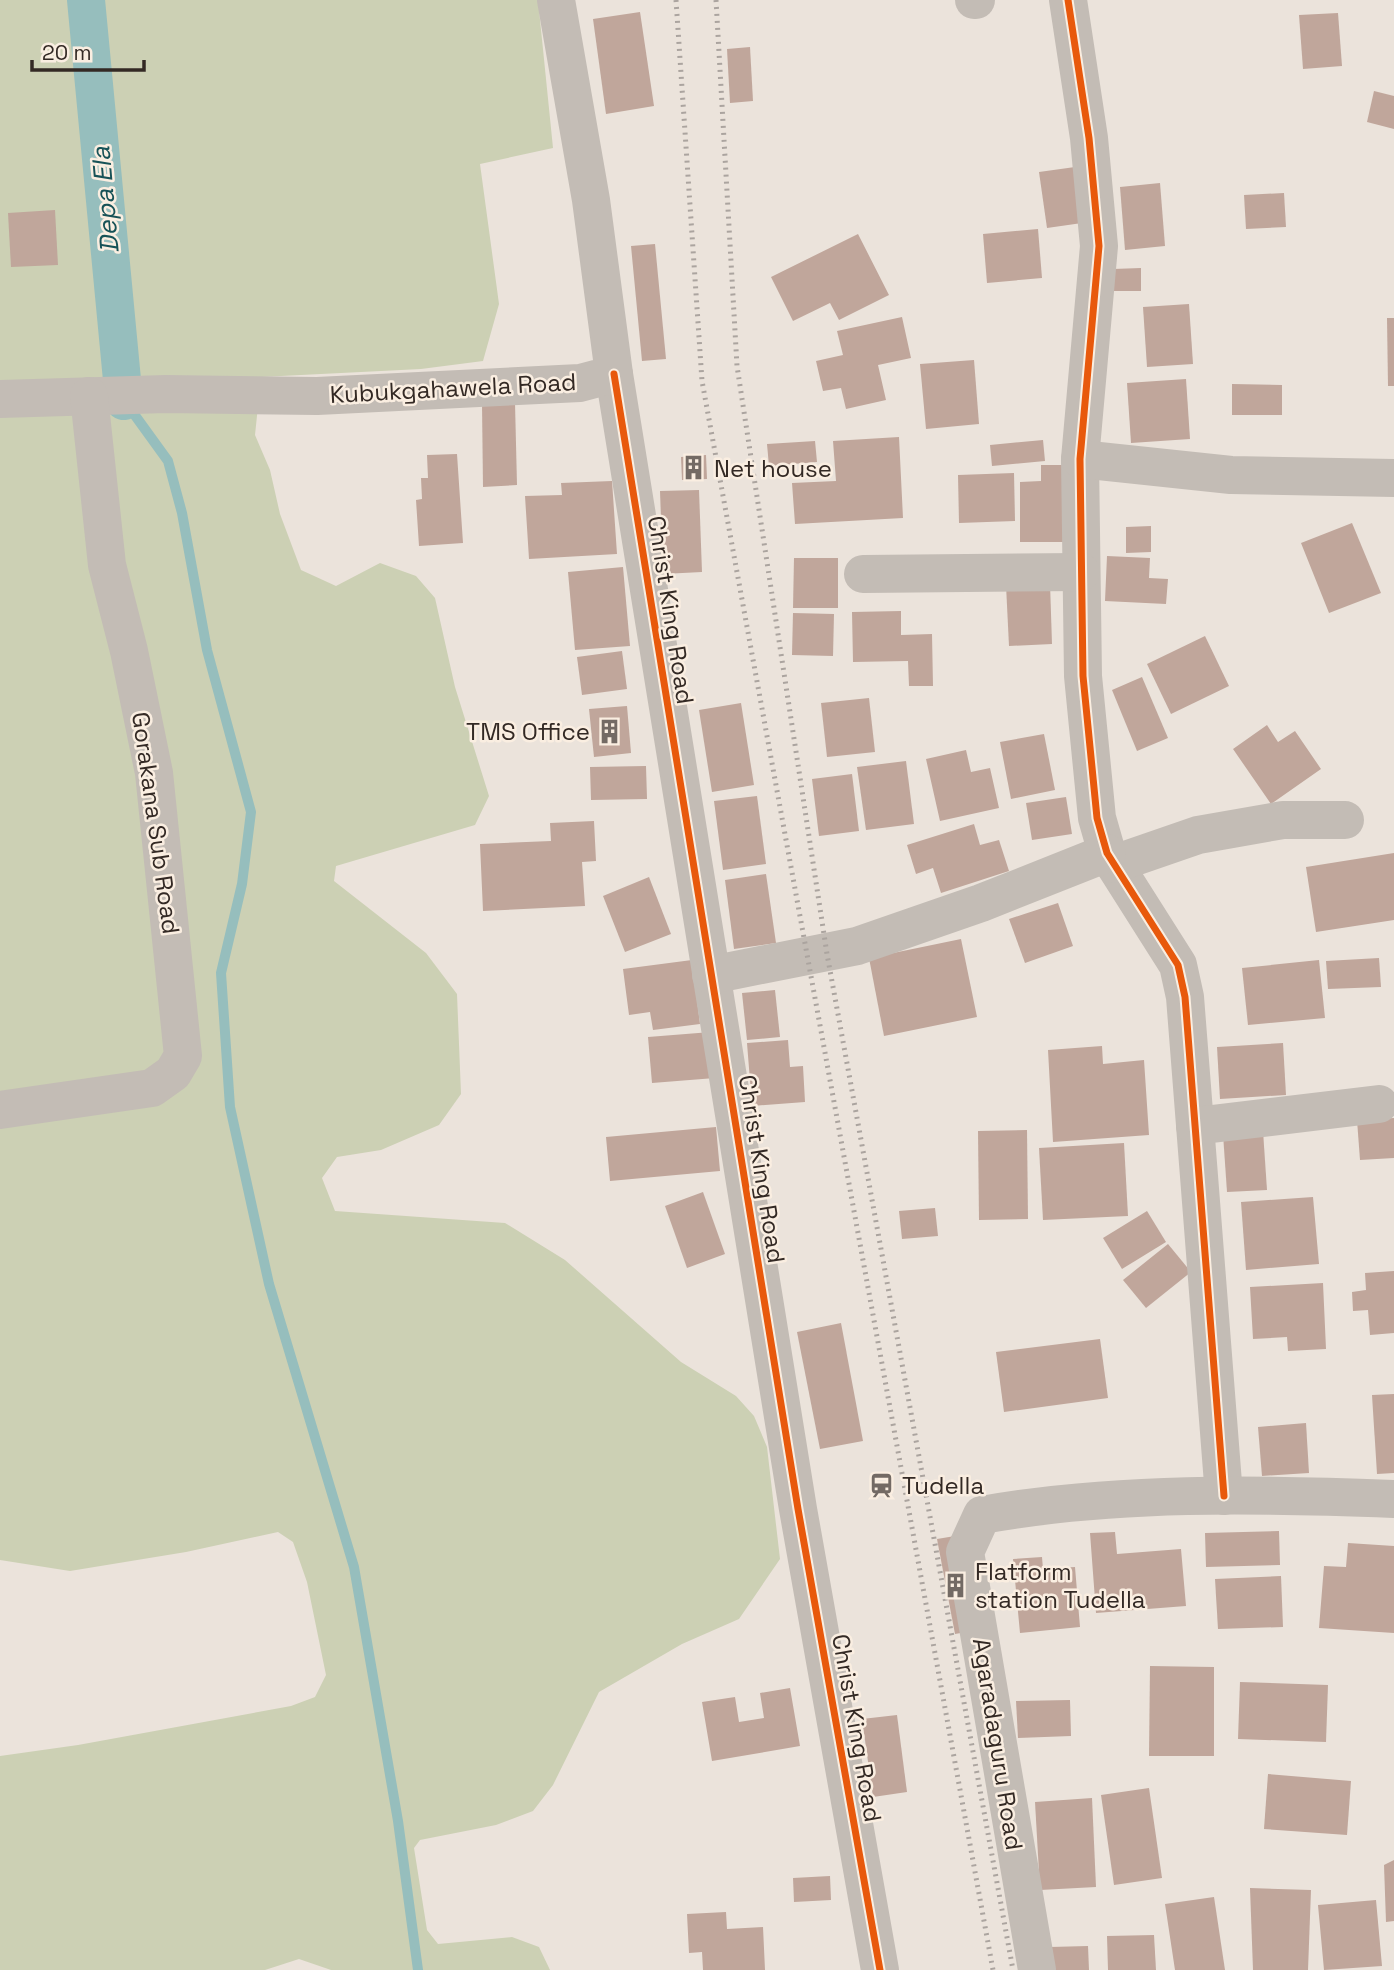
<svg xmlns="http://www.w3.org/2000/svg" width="1394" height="1970" viewBox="0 0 1394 1970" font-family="'Space Grotesk',sans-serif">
	<rect width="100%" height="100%" fill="#ebe3db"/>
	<!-- green -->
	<path fill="#ccd0b4" d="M 0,0 L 538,0 L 553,148 L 480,164 L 499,304 L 483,361 L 421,369 L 261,377 L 255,435 L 270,470 L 280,514 L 301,570 L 336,586 L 380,563 L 416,576 L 435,598 L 455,687 L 489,796 L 475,825 L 336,866 L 334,881 L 426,953 L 457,994 L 461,1094 L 439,1125 L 381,1150 L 337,1157 L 322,1178 L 335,1211 L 505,1223 L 565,1260 L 681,1362 L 736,1396 L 754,1416 L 767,1447 L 780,1559 L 739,1619 L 682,1644 L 599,1692 L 553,1785 L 533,1811 L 496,1825 L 420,1840 L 414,1848 L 427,1930 L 438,1944 L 512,1937 L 539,1947 L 550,1970 L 331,1970 L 299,1959 L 265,1970 L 0,1970 L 0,1756 L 78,1745 L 291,1706 L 315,1697 L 326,1675 L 307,1582 L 293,1542 L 278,1532 L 186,1552 L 70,1571 L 0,1560 Z"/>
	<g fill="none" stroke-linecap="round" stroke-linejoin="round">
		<!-- stream -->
		<path stroke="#96bebd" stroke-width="10" d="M 126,403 L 168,461 L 182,513 L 207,650 L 251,812 L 242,884 L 221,973 L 230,1107 L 269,1284 L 354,1567 L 398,1821 L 418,1970"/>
		<!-- canal -->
		<path stroke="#96bebd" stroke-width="38" d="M 86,0 L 124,401"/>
	</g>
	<!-- building -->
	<g fill="#c0a69b">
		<path d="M 640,12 L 654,106 L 606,114 L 593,19 Z"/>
		<path d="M 1338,13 L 1342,66 L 1303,69 L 1299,15 Z"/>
		<path d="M 750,47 L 753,101 L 730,103 L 727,49 Z"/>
		<path d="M 1374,91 L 1394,96 L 1394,129 L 1367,122 Z"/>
		<path d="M 1075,167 L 1082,223 L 1047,228 L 1039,172 Z"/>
		<path d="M 1160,183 L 1165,246 L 1125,250 L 1120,187 Z"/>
		<path d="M 1284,193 L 1286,227 L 1246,229 L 1244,195 Z"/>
		<path d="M 55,210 L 58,265 L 11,267 L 8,213 Z"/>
		<path d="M 1038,229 L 1042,278 L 987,283 L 983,234 Z"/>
		<path d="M 858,234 L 889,295 L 839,320 L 830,303 L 793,321 L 771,277 Z"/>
		<path d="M 655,244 L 666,359 L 642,361 L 631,246 Z"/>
		<path d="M 1141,268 L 1141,291 L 1114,291 L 1113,269 Z"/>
		<path d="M 1189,304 L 1193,364 L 1147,367 L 1143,307 Z"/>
		<path d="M 902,317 L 911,358 L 878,365 L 886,400 L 846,409 L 841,388 L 823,391 L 816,361 L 843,355 L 837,331 Z"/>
		<path d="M 1387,318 L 1394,318 L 1394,386 L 1388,386 Z"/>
		<path d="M 974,360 L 979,424 L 926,429 L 920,364 Z"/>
		<path d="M 1186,379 L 1190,439 L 1131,443 L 1127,383 Z"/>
		<path d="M 1232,384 L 1282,385 L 1282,415 L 1232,415 Z"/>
		<path d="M 515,403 L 517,485 L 483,487 L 482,404 Z"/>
		<path d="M 899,437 L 903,518 L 795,524 L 792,483 L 836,481 L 833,441 Z"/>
		<path d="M 1043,440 L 1045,461 L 992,466 L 990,445 Z"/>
		<path d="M 815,441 L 817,462 L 769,466 L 767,444 Z"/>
		<path d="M 457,454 L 463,543 L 419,546 L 416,500 L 422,499 L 421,478 L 428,478 L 427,455 Z"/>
		<path d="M 706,455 L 707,479 L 682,480 L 681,457 Z"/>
		<path d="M 1041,465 L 1068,465 L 1072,542 L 1020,542 L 1020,482 L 1041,481 Z"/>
		<path d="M 1014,473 L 1015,521 L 959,523 L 958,475 Z"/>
		<path d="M 612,481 L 617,554 L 529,559 L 525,496 L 562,495 L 561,483 Z"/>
		<path d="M 699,490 L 702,572 L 663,574 L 660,491 Z"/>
		<path d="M 1352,523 L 1381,593 L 1329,613 L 1301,543 Z"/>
		<path d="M 1151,526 L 1151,552 L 1126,553 L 1126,527 Z"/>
		<path d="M 1107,556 L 1150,558 L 1149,578 L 1168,579 L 1166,604 L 1105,601 Z"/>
		<path d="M 794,558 L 838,558 L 838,608 L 793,608 Z"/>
		<path d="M 623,567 L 630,646 L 575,650 L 568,572 Z"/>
		<path d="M 1050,583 L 1052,644 L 1009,646 L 1006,585 Z"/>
		<path d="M 901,611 L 901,635 L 932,634 L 933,686 L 909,686 L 908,661 L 853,662 L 852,612 Z"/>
		<path d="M 793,613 L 834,614 L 833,656 L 792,655 Z"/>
		<path d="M 1205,636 L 1229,686 L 1171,714 L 1147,664 Z"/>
		<path d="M 622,651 L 627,689 L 582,695 L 577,657 Z"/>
		<path d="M 1142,677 L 1168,738 L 1137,751 L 1112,690 Z"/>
		<path d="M 869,698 L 875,752 L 827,757 L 821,703 Z"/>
		<path d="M 741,703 L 754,785 L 712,792 L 699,710 Z"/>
		<path d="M 627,706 L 631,753 L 594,757 L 589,709 Z"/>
		<path d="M 1267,725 L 1278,742 L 1295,731 L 1321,769 L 1271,804 L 1233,749 Z"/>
		<path d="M 1044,734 L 1055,790 L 1011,799 L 1000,742 Z"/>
		<path d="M 966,750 L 971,772 L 990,768 L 999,808 L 940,821 L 926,759 Z"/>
		<path d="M 906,761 L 914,824 L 866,830 L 857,767 Z"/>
		<path d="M 646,766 L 647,799 L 591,800 L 590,767 Z"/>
		<path d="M 852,774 L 859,831 L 819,836 L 812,779 Z"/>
		<path d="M 757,796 L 766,864 L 723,870 L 714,801 Z"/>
		<path d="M 1066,797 L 1072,834 L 1032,840 L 1026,803 Z"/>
		<path d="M 594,821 L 596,861 L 582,862 L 585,906 L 483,911 L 480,844 L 551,841 L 550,823 Z"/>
		<path d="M 974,824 L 980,845 L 999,840 L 1009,871 L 941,893 L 933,868 L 916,874 L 907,845 Z"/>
		<path d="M 1394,853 L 1394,920 L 1316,932 L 1306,867 Z"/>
		<path d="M 766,874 L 776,943 L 734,949 L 725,880 Z"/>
		<path d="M 649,877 L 671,934 L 625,952 L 603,896 Z"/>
		<path d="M 1058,903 L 1073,946 L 1025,963 L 1009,919 Z"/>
		<path d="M 961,939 L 977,1017 L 884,1036 L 869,958 Z"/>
		<path d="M 1379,958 L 1381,987 L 1328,989 L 1326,961 Z"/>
		<path d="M 692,960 L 700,1024 L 653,1030 L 650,1012 L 629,1015 L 623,969 Z"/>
		<path d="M 1319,960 L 1325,1018 L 1248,1025 L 1242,968 Z"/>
		<path d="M 775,990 L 780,1037 L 747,1040 L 742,993 Z"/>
		<path d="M 711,1032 L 715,1078 L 652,1083 L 648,1037 Z"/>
		<path d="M 788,1040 L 790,1067 L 803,1066 L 805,1102 L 752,1106 L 747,1043 Z"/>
		<path d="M 1283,1043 L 1286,1095 L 1220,1099 L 1217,1047 Z"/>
		<path d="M 1102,1046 L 1103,1064 L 1144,1060 L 1149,1135 L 1053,1142 L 1048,1050 Z"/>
		<path d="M 1394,1118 L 1394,1158 L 1360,1160 L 1357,1120 Z"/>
		<path d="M 716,1127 L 720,1171 L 610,1181 L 606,1137 Z"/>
		<path d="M 1027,1130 L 1028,1219 L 979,1220 L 978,1131 Z"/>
		<path d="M 1263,1131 L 1267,1190 L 1227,1192 L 1223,1134 Z"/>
		<path d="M 1124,1143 L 1128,1216 L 1043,1220 L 1039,1148 Z"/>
		<path d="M 703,1192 L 725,1254 L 687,1268 L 665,1206 Z"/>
		<path d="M 1313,1197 L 1319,1264 L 1246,1270 L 1241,1202 Z"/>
		<path d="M 935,1208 L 938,1236 L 902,1239 L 899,1211 Z"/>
		<path d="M 1147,1211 L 1166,1242 L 1122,1269 L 1103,1238 Z"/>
		<path d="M 1168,1244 L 1191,1272 L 1146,1308 L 1123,1280 Z"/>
		<path d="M 1394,1271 L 1394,1333 L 1370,1335 L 1368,1310 L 1353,1311 L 1352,1292 L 1366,1290 L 1365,1273 Z"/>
		<path d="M 1323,1283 L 1326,1349 L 1288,1351 L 1287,1337 L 1253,1339 L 1250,1287 Z"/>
		<path d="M 841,1323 L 863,1441 L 820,1449 L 797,1332 Z"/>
		<path d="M 1100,1339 L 1108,1398 L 1004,1412 L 996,1352 Z"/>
		<path d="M 1394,1394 L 1394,1473 L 1377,1474 L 1372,1395 Z"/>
		<path d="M 1306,1423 L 1309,1473 L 1262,1476 L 1258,1427 Z"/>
		<path d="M 1279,1531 L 1280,1565 L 1206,1567 L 1205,1533 Z"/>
		<path d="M 1115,1532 L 1117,1554 L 1181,1549 L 1186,1606 L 1096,1613 L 1090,1533 Z"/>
		<path d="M 955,1536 L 972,1631 L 955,1634 L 937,1539 Z"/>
		<path d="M 1348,1543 L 1394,1546 L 1394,1633 L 1319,1628 L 1324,1566 L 1346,1567 Z"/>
		<path d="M 1042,1557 L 1043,1569 L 1075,1567 L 1080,1627 L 1020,1633 L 1013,1559 Z"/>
		<path d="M 1281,1576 L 1283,1627 L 1218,1629 L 1215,1579 Z"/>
		<path d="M 1150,1666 L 1214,1667 L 1214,1756 L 1149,1756 Z"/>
		<path d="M 1240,1682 L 1328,1685 L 1326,1742 L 1238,1739 Z"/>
		<path d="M 790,1688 L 800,1746 L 712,1761 L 702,1702 L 735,1697 L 739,1722 L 764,1718 L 760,1693 Z"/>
		<path d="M 1070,1700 L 1071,1736 L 1018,1738 L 1016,1701 Z"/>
		<path d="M 897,1715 L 907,1792 L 873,1797 L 862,1719 Z"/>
		<path d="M 1268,1774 L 1351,1781 L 1347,1835 L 1264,1829 Z"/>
		<path d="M 1149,1788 L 1162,1878 L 1114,1885 L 1101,1795 Z"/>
		<path d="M 1092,1798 L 1096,1887 L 1040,1890 L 1035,1802 Z"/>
		<path d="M 1394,1860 L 1394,1921 L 1386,1922 L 1384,1865 Z"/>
		<path d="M 830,1876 L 831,1900 L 794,1902 L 793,1878 Z"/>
		<path d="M 1250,1888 L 1311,1890 L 1308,1970 L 1253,1970 Z"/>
		<path d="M 1214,1897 L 1225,1970 L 1175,1970 L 1165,1904 Z"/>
		<path d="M 1376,1900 L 1382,1966 L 1324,1970 L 1318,1905 Z"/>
		<path d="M 726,1912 L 727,1929 L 763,1927 L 765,1970 L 703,1970 L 702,1952 L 689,1953 L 687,1914 Z"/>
		<path d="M 1154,1935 L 1156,1970 L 1108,1970 L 1107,1936 Z"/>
		<path d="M 1088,1946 L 1089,1970 L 1052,1970 L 1050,1947 Z"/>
	</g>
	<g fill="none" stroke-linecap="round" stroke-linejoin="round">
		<!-- minor -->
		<g stroke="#c3bcb5" stroke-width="38">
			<path d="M 974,0 L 976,0"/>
			<path d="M 1068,0 L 1089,138 L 1099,246 L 1080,459 L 1083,676 L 1097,818 L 1107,853 L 1178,965 L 1185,997 L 1224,1496"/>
			<path d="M 614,374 L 798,1509 L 880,1970"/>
			<path d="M 0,399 L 166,394 L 317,396 L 580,383 L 614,374 L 591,200 L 556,0"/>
			<path d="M 1080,459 L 1231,475 L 1394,478"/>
			<path d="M 863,574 L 1081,572"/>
			<path d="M 1114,864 L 1198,835 L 1283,820 L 1345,820"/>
			<path d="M 711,975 L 857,946 L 981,903 L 1107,853"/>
			<path d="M 0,1110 L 152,1088 L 173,1073 L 183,1056 L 154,773 L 129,651 L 107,565 L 89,396"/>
			<path d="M 1195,1126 L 1379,1104"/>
			<path d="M 1037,1970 L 965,1552 L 982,1515 C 1117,1491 1257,1494 1394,1499"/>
		</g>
		<!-- rail -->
		<g stroke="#aba49f" stroke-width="5" stroke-dasharray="2 5" stroke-linecap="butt">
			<path d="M 676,0 L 702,381 L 993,1970"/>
			<path d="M 716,0 L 737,366 L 827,954 L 1013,1970"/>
		</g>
		<defs>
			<g id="cycleway">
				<path d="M 1068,0 L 1089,138 L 1099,246 L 1080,459 L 1083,676 L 1097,818 L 1107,853 L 1178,965 L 1185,997 L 1224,1496"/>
				<path d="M 614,374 L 798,1509 L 880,1970"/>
			</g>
		</defs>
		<!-- cycleway casing -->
		<use href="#cycleway" stroke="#faeee1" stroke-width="11"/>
		<!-- cycleway -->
		<use href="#cycleway" stroke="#e8590c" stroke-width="7"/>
	</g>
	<!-- icons -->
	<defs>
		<symbol id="building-bare" viewBox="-9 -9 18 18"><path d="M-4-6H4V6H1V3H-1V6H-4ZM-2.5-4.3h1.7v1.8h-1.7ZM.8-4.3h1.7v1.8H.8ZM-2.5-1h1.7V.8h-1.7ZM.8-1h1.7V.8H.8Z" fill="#736a64" stroke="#faeee1" stroke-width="2.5" paint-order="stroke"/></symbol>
		<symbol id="station-bare" viewBox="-9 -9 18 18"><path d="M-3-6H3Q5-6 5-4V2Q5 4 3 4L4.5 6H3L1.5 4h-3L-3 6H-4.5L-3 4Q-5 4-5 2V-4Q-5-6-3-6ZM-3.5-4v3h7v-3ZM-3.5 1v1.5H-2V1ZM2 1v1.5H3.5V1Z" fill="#736a64" stroke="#faeee1" stroke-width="2.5" paint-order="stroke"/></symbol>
	</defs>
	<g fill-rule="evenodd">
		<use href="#building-bare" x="676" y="450" width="35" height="35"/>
		<use href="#building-bare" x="592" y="714" width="35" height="35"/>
		<use href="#station-bare" x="864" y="1468" width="35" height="35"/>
		<use href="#building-bare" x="938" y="1568" width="35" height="35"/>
	</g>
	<g text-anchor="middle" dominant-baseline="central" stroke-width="5" stroke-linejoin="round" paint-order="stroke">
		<!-- street labels -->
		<g font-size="24" fill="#332924" stroke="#faeee1">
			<text transform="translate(453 388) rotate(-3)">Kubukgahawela Road</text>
			<text transform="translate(671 610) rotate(81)">Christ King Road</text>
			<text transform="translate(156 823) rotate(82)">Gorakana Sub Road</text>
			<text transform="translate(762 1169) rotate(81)">Christ King Road</text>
			<text transform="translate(857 1728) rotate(80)">Christ King Road</text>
			<text transform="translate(998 1744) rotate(81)">Agaradaguru Road</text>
		</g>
		<!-- poi labels -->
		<g font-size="24" fill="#332924" stroke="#faeee1" text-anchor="start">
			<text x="714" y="468">Net house</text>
			<text x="590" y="731" text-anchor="end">TMS Office</text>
			<text x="902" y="1485">Tudella</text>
			<text x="975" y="1571">Flatform<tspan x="975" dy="28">station Tudella</tspan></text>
		</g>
		<!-- water labels -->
		<g font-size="26" font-style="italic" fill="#175257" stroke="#faeee1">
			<text transform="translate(105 200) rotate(-95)">Depa Ela</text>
		</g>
	</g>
	<!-- scale -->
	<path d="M32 60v10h112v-10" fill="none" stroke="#332924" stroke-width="3.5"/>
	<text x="42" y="60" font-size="21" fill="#332924" stroke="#faeee1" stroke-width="5" paint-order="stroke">20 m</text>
</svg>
